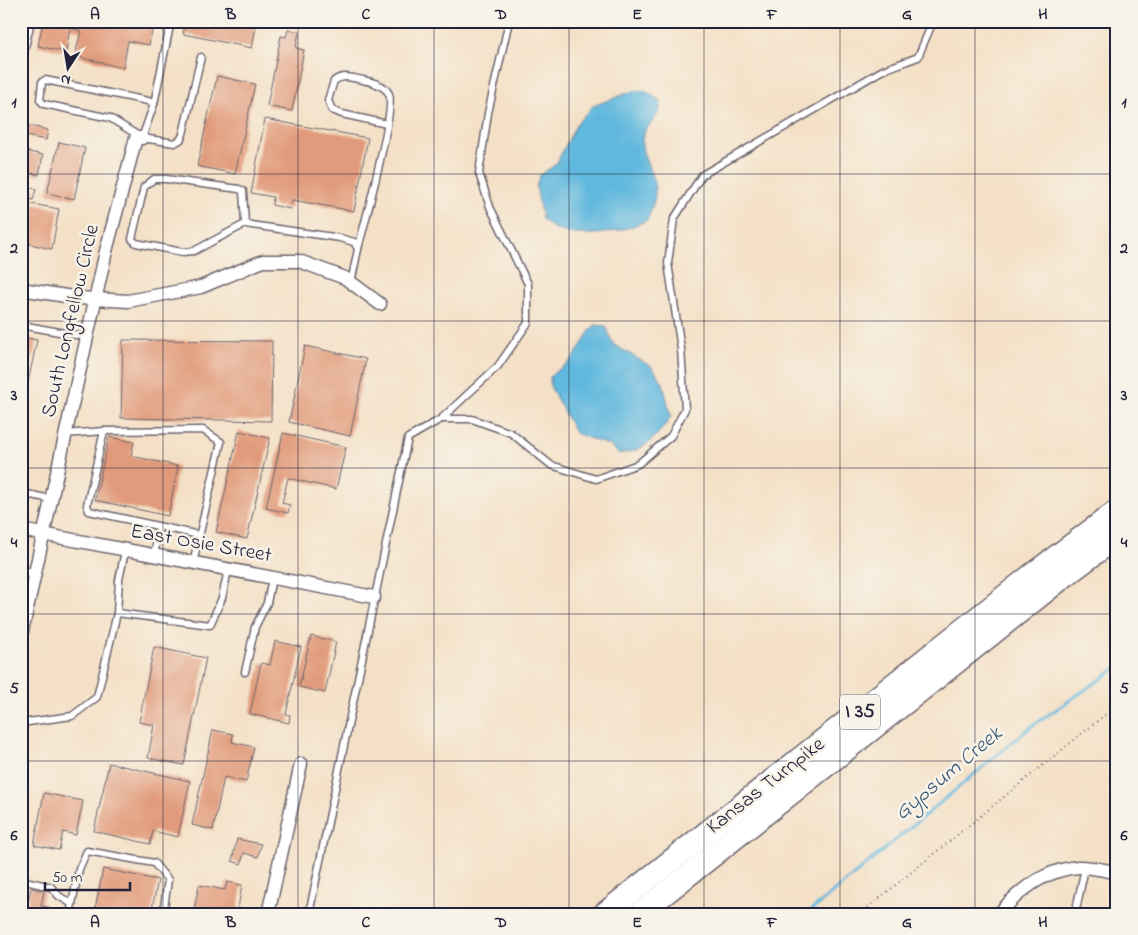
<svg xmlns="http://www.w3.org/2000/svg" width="1138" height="935" viewBox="0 0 1138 935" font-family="'Indie Flower',sans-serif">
	<rect width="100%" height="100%" fill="#f7f3e8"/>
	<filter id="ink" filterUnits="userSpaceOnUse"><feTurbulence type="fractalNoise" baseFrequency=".02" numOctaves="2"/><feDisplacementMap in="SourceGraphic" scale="10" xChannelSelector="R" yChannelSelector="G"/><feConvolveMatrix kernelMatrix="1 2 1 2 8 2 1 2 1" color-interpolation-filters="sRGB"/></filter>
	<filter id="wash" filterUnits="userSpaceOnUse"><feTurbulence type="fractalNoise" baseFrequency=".0096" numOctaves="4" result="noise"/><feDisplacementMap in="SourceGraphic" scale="20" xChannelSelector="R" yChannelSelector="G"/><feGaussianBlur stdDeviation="1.12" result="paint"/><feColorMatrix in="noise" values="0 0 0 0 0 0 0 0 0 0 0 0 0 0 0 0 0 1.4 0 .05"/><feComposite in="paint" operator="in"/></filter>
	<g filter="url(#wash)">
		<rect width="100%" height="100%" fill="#f4e0c6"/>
		<!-- built -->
		<path fill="#f7cfd3" d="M 21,21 L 38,21 L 21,88 Z"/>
		<!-- water -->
		<g fill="#61b8de" stroke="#426d8c">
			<path d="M 643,90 L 661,101 C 659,123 645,123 642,139 C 640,158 656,173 655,192 C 655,201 651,210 648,219 C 627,232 582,240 558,230 C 552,228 547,223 542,219 L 536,186 L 540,175 L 556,164 L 577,123 L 593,106 L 630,92 Z"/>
			<path d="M 595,325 L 606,326 L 613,344 L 652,367 L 663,383 L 671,417 C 657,437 645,451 619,454 L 610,446 L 575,433 L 550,386 L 550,377 C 556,369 566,367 572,359 C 581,349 585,335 595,325 Z"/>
		</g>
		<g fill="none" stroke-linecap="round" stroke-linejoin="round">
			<!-- stream -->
			<path stroke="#61b8de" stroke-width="3" d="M 807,914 L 1032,726 L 1117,668"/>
		</g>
		<g id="blocks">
			<!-- building -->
			<g fill="#e19b7c">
				<path d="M 43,21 L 154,21 L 149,45 L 128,41 L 123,68 L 75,56 L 81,31 L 70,28 L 66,52 L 38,46 Z"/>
				<path d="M 186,21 L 257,21 L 252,48 L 183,34 Z"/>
				<path d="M 288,30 L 299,32 L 296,48 L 304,50 L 292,111 L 267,106 L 281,36 L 286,37 Z"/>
				<path d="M 217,76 L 255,84 L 235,174 L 197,166 Z"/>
				<path d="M 265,119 L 368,138 L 354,211 L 292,200 L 290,209 L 272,205 L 273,197 L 251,193 Z"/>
				<path d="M 21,124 L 48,130 L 46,140 L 21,135 Z"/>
				<path d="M 59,142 L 85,148 L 74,199 L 47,193 Z"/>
				<path d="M 21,150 L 43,155 L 39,175 L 21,171 Z"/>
				<path d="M 21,186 L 36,189 L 33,200 L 21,197 Z"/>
				<path d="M 21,202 L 59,209 L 52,249 L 21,242 Z"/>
				<path d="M 21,337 L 37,340 L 23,406 L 21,405 Z"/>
				<path d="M 123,340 L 272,341 L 271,421 L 121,418 Z"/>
				<path d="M 305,346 L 366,359 L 350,436 L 289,422 Z"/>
				<path d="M 239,431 L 270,438 L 247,539 L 216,532 Z"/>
				<path d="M 283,433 L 346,447 L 336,489 L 288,478 L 282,503 L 290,505 L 288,513 L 266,508 Z"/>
				<path d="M 109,437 L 134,442 L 131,456 L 178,466 L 168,516 L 95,500 Z"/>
				<path d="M 311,636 L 336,642 L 325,693 L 299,687 Z"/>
				<path d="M 275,641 L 301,647 L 286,714 L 290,715 L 289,723 L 250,714 L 261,663 L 270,665 Z"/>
				<path d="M 154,647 L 206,658 L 184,765 L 148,758 L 154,725 L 139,722 Z"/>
				<path d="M 213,730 L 233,734 L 232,742 L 254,747 L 246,782 L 224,777 L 213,830 L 192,825 Z"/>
				<path d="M 109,763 L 190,781 L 178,837 L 153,831 L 150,844 L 94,831 Z"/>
				<path d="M 44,793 L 83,801 L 76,835 L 63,832 L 59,850 L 34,845 Z"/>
				<path d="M 237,839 L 261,844 L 258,857 L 244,853 L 241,864 L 232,861 Z"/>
				<path d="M 103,869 L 158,880 L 151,914 L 94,914 Z"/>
				<path d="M 227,882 L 242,885 L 237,914 L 193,914 L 199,885 L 225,890 Z"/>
				<path d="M 31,888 L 44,891 L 41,906 L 49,907 L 47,914 L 21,914 L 21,901 L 28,903 Z"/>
			</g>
		</g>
	</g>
	<g filter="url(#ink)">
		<use href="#blocks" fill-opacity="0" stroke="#6c646c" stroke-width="1"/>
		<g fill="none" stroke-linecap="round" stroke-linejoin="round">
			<defs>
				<g id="lane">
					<path d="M 21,65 L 31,21"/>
					<path d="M 154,104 L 171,21"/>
					<path d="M 142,138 L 154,104 L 148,101 L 45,80 L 42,82 L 40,100 L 44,104 L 110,118 L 142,138 L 175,143 L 181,139 L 183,134 L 201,57"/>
					<path d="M 245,224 L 243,191 L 239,189 L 166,179 L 154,179 L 144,187 L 132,239 L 136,243 L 182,252 L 194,251 L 245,224 L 340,238 L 354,242 L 358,249 L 351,283"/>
					<path d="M 358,249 C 364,226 396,108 389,94 C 385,85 372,82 363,80 C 352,78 343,74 334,81 L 328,100 L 332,110 L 342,114 L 387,124"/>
					<path d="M 21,325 L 87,337"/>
					<path d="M 441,419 L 472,419 L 511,433 L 551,465 L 596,479 L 638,464 L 671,436 L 685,409 L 681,349 L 668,263 L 674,219 L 702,175 L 883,70 L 918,57 L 933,21"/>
					<path d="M 104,431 L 87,505 L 89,511 L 199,535"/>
					<path d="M 65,434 L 104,431 L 203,430 L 221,442 L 193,563"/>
					<path d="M 21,493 L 51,499"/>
					<path d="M 154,556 L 159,527"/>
					<path d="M 21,569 L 35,573"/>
					<path d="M 117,613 L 210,625 L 222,598 L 228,570"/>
					<path d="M 245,672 L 255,627 L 267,603 L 272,578"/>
					<path d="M 21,721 L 28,722 L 72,716 L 97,697 L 117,613 L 119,580 L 125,551"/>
					<path d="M 21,880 L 51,887 L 59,896 L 72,904"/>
					<path d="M 70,914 L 79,869 L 87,851 L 154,863 L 168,880 L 163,914"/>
					<path d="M 309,914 L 408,438 L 441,419 L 498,366 L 528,323 L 528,284 L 490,207 L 479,173 L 488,113 L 509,21"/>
					<path d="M 1075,914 L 1085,868"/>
				</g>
				<g id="street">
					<path d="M 21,289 L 79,298 L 128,301 L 201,287 L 263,261 L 299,261 L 345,278 L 380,304"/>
					<path d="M 21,530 L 374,597"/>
					<path d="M 21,636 L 106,251 L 136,138 L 142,138"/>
					<path d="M 268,914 L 301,764"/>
					<path d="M 999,914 C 1019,890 1046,870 1078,867 C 1090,866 1105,871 1117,872"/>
				</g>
				<g id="highway">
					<path d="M 604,914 L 1033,574 L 1117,511"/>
					<path d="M 639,914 L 1062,578 L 1117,537"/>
				</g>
			</defs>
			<!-- lane casing -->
			<use href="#lane" stroke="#6c646c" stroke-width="9"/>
			<!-- street casing -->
			<use href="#street" stroke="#6c646c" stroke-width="15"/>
			<!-- highway casing -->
			<use href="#highway" stroke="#6c646c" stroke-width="25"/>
			<!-- path -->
			<path stroke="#6c646c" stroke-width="2" stroke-dasharray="1 4" stroke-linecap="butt" d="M 860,914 L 1117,705"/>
			<!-- lane -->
			<use href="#lane" stroke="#fff" stroke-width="6"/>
			<!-- street -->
			<use href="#street" stroke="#fff" stroke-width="12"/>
			<!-- highway -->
			<use href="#highway" stroke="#fff" stroke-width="22"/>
		</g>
	</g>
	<!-- grid -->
	<path fill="none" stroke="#22223b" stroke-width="1" stroke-opacity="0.55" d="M 163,21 L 163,914M 298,21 L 298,914M 434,21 L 434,914M 569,21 L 569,914M 704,21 L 704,914M 840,21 L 840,914M 975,21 L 975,914M 21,174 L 1117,174M 21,321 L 1117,321M 21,468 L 1117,468M 21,614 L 1117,614M 21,761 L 1117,761"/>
	<g text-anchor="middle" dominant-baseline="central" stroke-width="5" stroke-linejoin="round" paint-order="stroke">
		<!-- shield labels -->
		<rect fill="#f7f3e8" stroke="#62616f" stroke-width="1" x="840" y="694.5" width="40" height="35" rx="4"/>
		<g font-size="20" font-weight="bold" fill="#22223b">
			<text x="860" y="712">I 35</text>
		</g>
		<!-- street labels -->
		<g font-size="21" fill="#22223b" stroke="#f7f3e8">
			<text transform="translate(71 321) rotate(-77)">South Longfellow Circle</text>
			<text transform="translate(201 544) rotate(10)">East Osie Street</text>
			<text transform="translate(766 786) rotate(-38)">Kansas Turnpike</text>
		</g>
		<!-- water labels -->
		<g font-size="22" font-style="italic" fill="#385674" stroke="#f7f3e8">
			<text transform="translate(949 774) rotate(-40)">Gypsum Creek</text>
		</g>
	</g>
	<!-- margin -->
	<rect width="1138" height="935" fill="none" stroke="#f7f3e8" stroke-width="55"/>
	<!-- north arrow -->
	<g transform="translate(68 68) rotate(192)" stroke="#f7f3e8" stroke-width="4" paint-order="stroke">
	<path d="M0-4L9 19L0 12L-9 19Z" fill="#22223b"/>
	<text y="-8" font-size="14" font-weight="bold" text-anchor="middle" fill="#22223b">N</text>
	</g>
	<!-- scale -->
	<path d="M45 882v8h85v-8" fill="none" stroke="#22223b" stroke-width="2.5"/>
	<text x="52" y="882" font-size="15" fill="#22223b" stroke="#f7f3e8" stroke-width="4" paint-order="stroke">50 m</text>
	<rect x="28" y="28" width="1082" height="880" fill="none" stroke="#22223b" stroke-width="2"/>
	<g font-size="16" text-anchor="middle" font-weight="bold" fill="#22223b">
		<text x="95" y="19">A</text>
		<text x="231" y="19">B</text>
		<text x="366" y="19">C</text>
		<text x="501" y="19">D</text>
		<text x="637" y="19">E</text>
		<text x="772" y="19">F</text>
		<text x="907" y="19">G</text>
		<text x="1043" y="19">H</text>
		<text x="14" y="107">1</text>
		<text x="1124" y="107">1</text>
		<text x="14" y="253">2</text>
		<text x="1124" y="253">2</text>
		<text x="14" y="400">3</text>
		<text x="1124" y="400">3</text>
		<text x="14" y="547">4</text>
		<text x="1124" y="547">4</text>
		<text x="14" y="693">5</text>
		<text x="1124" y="693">5</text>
		<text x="14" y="840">6</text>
		<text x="1124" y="840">6</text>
		<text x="95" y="927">A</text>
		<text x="231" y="927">B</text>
		<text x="366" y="927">C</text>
		<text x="501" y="927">D</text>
		<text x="637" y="927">E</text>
		<text x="772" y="927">F</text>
		<text x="907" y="927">G</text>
		<text x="1043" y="927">H</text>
	</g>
</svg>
